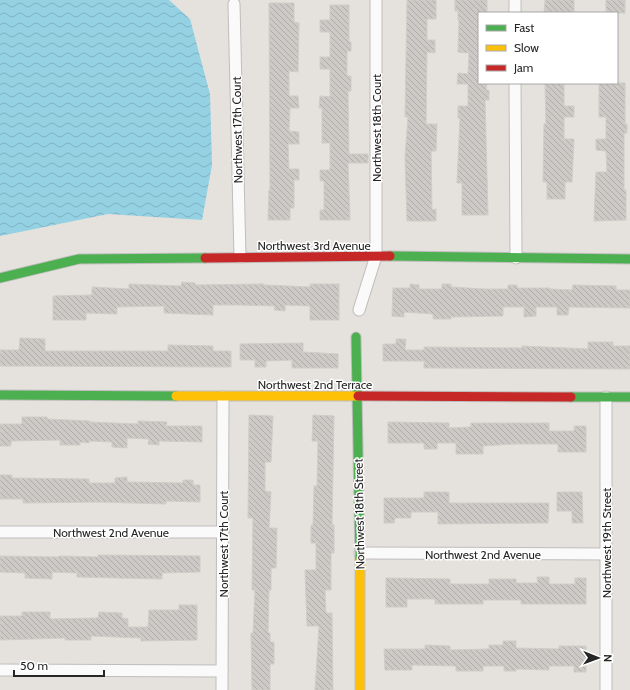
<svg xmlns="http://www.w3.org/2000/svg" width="630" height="690" viewBox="0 0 630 690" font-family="Cabin,sans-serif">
	<defs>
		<pattern id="water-waves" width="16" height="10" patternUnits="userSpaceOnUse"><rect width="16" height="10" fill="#93d1e3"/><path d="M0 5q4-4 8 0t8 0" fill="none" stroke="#7fb3c3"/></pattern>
		<pattern id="building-back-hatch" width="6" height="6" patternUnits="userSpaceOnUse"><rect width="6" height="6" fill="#ccc9c6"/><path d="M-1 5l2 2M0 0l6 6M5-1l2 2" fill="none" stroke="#afacaa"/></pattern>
	</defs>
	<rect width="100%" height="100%" fill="#e5e1dc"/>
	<!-- water -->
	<path fill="url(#water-waves)" d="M 0,0 L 169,0 L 190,19 L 210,94 L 212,165 L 202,220 L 108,214 L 0,236 Z"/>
	<!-- building -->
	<g fill="url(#building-back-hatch)" stroke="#d0cdc8">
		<path d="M 407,0 L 436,0 L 436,19 L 427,19 L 427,40 L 435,40 L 435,53 L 427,52 L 426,124 L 437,124 L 436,151 L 431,151 L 432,210 L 436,209 L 436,221 L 407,221 L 405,157 L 408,117 L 405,117 Z"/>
		<path d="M 455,0 L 487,0 L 487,13 L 479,13 L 479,83 L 487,83 L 486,90 L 489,90 L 489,100 L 485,100 L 488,215 L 462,215 L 462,183 L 457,183 L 460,118 L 458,118 L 458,106 L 468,106 L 468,84 L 457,84 L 458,73 L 468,74 L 469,53 L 458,52 L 459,20 L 458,20 L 458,11 L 455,11 Z"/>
		<path d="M 545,0 L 574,0 L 574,13 L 544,13 Z"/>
		<rect x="606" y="0" width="19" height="13"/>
		<path d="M 269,3 L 294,3 L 294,22 L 299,23 L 298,72 L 289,71 L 289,96 L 298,96 L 299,108 L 290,108 L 289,131 L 299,132 L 299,144 L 288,144 L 289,169 L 299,169 L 299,180 L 294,180 L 294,208 L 290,208 L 290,220 L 268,220 L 269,190 L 270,190 Z"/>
		<path d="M 330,5 L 349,5 L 349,42 L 351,42 L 351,51 L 347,51 L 347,76 L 351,76 L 351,91 L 348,91 L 349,154 L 368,154 L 368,163 L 348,163 L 350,220 L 320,220 L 320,210 L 324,210 L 324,181 L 320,181 L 320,170 L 330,170 L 330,143 L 322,143 L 322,108 L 319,108 L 320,96 L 330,97 L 330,69 L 320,69 L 320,57 L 330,57 L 330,32 L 320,32 L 320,20 L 330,20 Z"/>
		<path d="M 545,83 L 564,83 L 564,106 L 574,106 L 574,117 L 564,117 L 564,139 L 574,139 L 572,182 L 565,182 L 565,199 L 547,199 L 547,182 L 543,182 L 544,124 L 546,124 Z"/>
		<path d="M 599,83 L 625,83 L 625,124 L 627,124 L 627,133 L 624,133 L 624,190 L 626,190 L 626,220 L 594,221 L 596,172 L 607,172 L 606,151 L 596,150 L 596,139 L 606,139 L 606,117 L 599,117 Z"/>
		<path d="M 182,282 L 195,283 L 195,285 L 264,284 L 264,285 L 310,287 L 310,284 L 339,284 L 339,320 L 310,320 L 310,306 L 285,305 L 285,311 L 274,310 L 275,306 L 239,305 L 213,305 L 213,315 L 164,313 L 164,306 L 117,307 L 117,314 L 86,313 L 86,320 L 53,320 L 53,296 L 92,295 L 92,287 L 129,289 L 129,284 L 181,286 Z"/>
		<path d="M 410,284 L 419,285 L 419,289 L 442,289 L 442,284 L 451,284 L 451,287 L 484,289 L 508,289 L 508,285 L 517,285 L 517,288 L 550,288 L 550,289 L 572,290 L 573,285 L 616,286 L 616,290 L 630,290 L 630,308 L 569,307 L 568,315 L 557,315 L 557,307 L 536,307 L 536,316 L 524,317 L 524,307 L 503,307 L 503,316 L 451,317 L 451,319 L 433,319 L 433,314 L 404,312 L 404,317 L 392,316 L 393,288 L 410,288 Z"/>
		<path d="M 20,338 L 45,339 L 45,351 L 168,351 L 168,345 L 213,346 L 213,351 L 231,351 L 231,367 L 0,366 L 0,350 L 19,350 Z"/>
		<path d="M 396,339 L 406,339 L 405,350 L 424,350 L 424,347 L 522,348 L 522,346 L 588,349 L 588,342 L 613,342 L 613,346 L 630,346 L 630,369 L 424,368 L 424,361 L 383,361 L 383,344 L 396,344 Z"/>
		<path d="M 303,343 L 303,352 L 338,354 L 338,368 L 292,368 L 292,360 L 266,361 L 266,367 L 255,367 L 255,360 L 240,360 L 240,344 Z"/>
		<path d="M 249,415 L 273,416 L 271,462 L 265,462 L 265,491 L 271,492 L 269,528 L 277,528 L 276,568 L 271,568 L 271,590 L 269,590 L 268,633 L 270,633 L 270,642 L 274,642 L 274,664 L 270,664 L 270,690 L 252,690 L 251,633 L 253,633 L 255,590 L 252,590 L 253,518 L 248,518 Z"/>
		<path d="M 313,415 L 334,416 L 332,525 L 334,525 L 334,553 L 331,553 L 331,590 L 325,590 L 326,613 L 332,613 L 333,690 L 315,690 L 319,626 L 307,626 L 305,570 L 316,570 L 316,543 L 311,543 L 311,525 L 313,525 L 314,486 L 317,486 L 318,441 L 312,441 Z"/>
		<path d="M 22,417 L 47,417 L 47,419 L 90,421 L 90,422 L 138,424 L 138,421 L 167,422 L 166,426 L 202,426 L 202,442 L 159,441 L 159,445 L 148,444 L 149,439 L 127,438 L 127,448 L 112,447 L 112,442 L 89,441 L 89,443 L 80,442 L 80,445 L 60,445 L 60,440 L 11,441 L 11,446 L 0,446 L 0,424 L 22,424 Z"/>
		<path d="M 388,422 L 449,423 L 449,428 L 471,427 L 471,423 L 549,423 L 549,431 L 574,431 L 574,426 L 586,426 L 586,452 L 558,452 L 558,444 L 515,444 L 483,446 L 483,454 L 456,454 L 456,443 L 437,443 L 437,449 L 424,449 L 424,443 L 388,443 Z"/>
		<path d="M 0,475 L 12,475 L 12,478 L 89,479 L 89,483 L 115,483 L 115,478 L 127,477 L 127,482 L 183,483 L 183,480 L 193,480 L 193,485 L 200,485 L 200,502 L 166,501 L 166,504 L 99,502 L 23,503 L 23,499 L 0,499 Z"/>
		<path d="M 424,492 L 449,492 L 449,503 L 549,503 L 548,523 L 438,524 L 438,512 L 411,512 L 411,518 L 395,518 L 394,523 L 384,523 L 384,498 L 424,498 Z"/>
		<path d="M 557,492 L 582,492 L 583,523 L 572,523 L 572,511 L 557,511 Z"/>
		<path d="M 98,555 L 200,556 L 200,572 L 162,573 L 162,579 L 77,577 L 77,573 L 52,572 L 52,579 L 25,578 L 25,573 L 0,572 L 0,556 L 59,557 L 59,556 L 98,557 Z"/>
		<path d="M 537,577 L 549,577 L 549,584 L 575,584 L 575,578 L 586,578 L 586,604 L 521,604 L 521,600 L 483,600 L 483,604 L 435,604 L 435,599 L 407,599 L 407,607 L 386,607 L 386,578 L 450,579 L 450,584 L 489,584 L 489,579 L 516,579 L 516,583 L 538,583 Z"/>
		<path d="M 179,605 L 197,605 L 197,640 L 141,641 L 141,638 L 91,636 L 91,640 L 65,640 L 65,638 L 0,640 L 0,616 L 22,616 L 22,612 L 50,612 L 50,619 L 98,618 L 99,612 L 122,613 L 122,618 L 128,619 L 128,627 L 148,627 L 149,610 L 179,610 Z"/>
		<path d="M 503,641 L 516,641 L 516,648 L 559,649 L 559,646 L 586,646 L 586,672 L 574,672 L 574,666 L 549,666 L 549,670 L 516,669 L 516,671 L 504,671 L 504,666 L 483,666 L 483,671 L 456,671 L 456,666 L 412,665 L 412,670 L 385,670 L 384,649 L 425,649 L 425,645 L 450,646 L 450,650 L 489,649 L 489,645 L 503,645 Z"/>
	</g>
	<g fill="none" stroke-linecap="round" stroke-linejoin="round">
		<defs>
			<g id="street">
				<path d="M 515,0 L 515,13"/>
				<path d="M 234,4 L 240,257"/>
				<path d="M 515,83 L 516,258"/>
				<path d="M 359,310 L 376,256 L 376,0"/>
				<path d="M 606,397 L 606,690"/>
				<path d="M 0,532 L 223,532"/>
				<path d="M 360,553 L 606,554"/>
				<path d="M 0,670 L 222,671"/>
				<path d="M 222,690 L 223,397"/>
			</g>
			<g id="fast">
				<path d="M 390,256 L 630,259"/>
				<path d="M 0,278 L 79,259 L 205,258"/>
				<path d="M 356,337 L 360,562"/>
				<path d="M 0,395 L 176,396"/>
				<path d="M 571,397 L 630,397"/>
			</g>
			<g id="slow">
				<path d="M 176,396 L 358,396"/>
				<path d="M 360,562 L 360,690"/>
			</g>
			<g id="jam">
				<path d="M 205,258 L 390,256"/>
				<path d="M 358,396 L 571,397"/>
			</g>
		</defs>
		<!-- street casing -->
		<use href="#street" stroke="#bfbdbd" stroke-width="13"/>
		<!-- fast casing -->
		<use href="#fast" stroke="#bfbdbd" stroke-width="11"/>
		<!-- slow casing -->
		<use href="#slow" stroke="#bfbdbd" stroke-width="11"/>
		<!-- jam casing -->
		<use href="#jam" stroke="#bfbdbd" stroke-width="11"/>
		<!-- street -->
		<use href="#street" stroke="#fbfafa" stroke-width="11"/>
		<!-- fast -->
		<use href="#fast" stroke="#4caf50" stroke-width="9"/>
		<!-- slow -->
		<use href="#slow" stroke="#ffc107" stroke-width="9"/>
		<!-- jam -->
		<use href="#jam" stroke="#c62828" stroke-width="9"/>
	</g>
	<g text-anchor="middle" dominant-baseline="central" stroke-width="3" stroke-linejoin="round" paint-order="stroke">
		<!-- street labels -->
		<g font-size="12" fill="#262626" stroke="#fff">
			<text transform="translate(376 128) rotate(-90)">Northwest 18th Court</text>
			<text transform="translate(237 130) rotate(-91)">Northwest 17th Court</text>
			<text x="314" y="245">Northwest 3rd Avenue</text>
			<text x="315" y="384">Northwest 2nd Terrace</text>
			<text transform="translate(359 514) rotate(-91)">Northwest 18th Street</text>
			<text x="111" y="532">Northwest 2nd Avenue</text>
			<text transform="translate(606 543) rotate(-90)">Northwest 19th Street</text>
			<text transform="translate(223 544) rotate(-90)">Northwest 17th Court</text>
			<text x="483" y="554">Northwest 2nd Avenue</text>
		</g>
	</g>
	<!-- legend -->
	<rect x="478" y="12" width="140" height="72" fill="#ffffff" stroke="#a8a8a8"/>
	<rect x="486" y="25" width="20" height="6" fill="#4caf50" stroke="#a8a8a8"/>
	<text x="514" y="32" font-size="12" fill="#262626">Fast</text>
	<rect x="486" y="45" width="20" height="6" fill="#ffc107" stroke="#a8a8a8"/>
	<text x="514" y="52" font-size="12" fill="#262626">Slow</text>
	<rect x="486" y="65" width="20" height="6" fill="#c62828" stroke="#a8a8a8"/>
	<text x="514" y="72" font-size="12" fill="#262626">Jam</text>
	<!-- north arrow -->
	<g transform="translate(598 658) rotate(91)" stroke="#ffffff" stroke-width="3" paint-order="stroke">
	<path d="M0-3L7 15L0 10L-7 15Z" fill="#262626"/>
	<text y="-6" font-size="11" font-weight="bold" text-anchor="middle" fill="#262626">N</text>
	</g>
	<!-- scale -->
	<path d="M14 670v6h90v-6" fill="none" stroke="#262626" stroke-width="2"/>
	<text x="20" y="670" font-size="12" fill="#262626" stroke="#ffffff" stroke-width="3" paint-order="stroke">50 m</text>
</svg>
